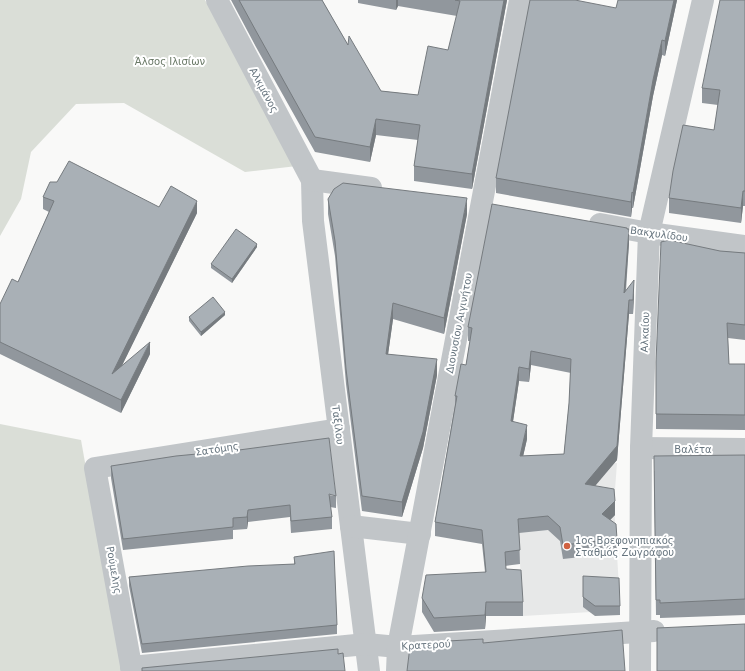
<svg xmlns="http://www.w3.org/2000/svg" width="745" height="671" viewBox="0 0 745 671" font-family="'DejaVu Sans',sans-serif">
	<rect width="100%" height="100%" fill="#f9f9f8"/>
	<!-- built -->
	<path fill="#e7e8e8" d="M 617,463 L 614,503 L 619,588 L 591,612 L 523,616 L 520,563 L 516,533 L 580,467 Z"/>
	<!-- green -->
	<g fill="#daded7">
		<path d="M 0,0 L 205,0 L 297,166 L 245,172 L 124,103 L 76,104 L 31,152 L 21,199 L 0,236 Z"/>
		<path d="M 0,424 L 81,440 L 122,671 L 0,671 Z"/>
	</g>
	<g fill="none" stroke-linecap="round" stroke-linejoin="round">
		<!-- minor -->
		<g stroke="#c1c5c8" stroke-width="22">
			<path d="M 217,0 L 312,180 L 313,221 L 369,671"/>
			<path d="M 312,180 L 371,188"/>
			<path d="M 600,224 L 649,233 L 745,246"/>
			<path d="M 641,448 L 745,449"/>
			<path d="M 351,526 L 420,534"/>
			<path d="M 131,667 L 366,644 L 398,647 L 654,631"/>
			<path d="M 132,671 L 95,468 L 339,429"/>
			<path d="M 397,671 L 398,647 L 520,0"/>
			<path d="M 640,671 L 641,448 L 649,233 L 703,0"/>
		</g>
	</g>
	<!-- wall -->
	<g fill="#91979d" fill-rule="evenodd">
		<path d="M 231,0 L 322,0 L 348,45 L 381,91 L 418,95 L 448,50 L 457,16 L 398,6 L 396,10 L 358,3 L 358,0 L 507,0 L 472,189 L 414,181 L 414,166 L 418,140 L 376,135 L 370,162 L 315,152 L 256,47 Z"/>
		<path d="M 677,0 L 665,56 L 662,55 L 653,96 L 633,208 L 632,208 L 631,217 L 496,193 L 496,178 L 616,8 Z"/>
		<path d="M 745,0 L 745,206 L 743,206 L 741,223 L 669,213 L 669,198 L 714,130 L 718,105 L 702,103 L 702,88 Z"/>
		<path d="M 43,197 L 159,207 L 197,213 L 122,365 L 150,354 L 121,413 L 0,354 L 0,304 L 18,282 L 49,212 L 43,209 Z"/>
		<path d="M 328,199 L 467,214 L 444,334 L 393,319 L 388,354 L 437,375 L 423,448 L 402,517 L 362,511 L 346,384 L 335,256 L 328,214 Z"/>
		<path d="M 627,229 L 629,243 L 626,291 L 634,294 L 633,314 L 629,314 L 617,460 L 595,485 L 615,515 L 610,520 L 617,539 L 617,553 L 563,559 L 560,541 L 548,530 L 519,533 L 520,564 L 505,566 L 506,569 L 523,602 L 523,616 L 486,616 L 485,629 L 434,632 L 422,612 L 422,598 L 485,572 L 482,544 L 435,536 L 435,522 L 455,404 L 455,396 L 466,365 L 470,341 L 468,341 L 468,327 ZM 531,365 L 571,373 L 569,403 L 564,454 L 523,456 L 527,439 L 513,421 L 519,381 L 529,382 Z"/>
		<path d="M 257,247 L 232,283 L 211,268 L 211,264 Z"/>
		<path d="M 720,251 L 745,253 L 745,340 L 728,338 L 729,364 L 745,364 L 745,430 L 656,429 L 656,362 Z"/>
		<path d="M 225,315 L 201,336 L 189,321 L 189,317 Z"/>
		<path d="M 745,455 L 745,615 L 660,618 L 660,615 L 656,615 L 654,471 Z"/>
		<path d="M 111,466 L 336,496 L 336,508 L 330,507 L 332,517 L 332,529 L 291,533 L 290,517 L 248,522 L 247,529 L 233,530 L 233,539 L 123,550 L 111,478 Z"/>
		<path d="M 294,557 L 337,625 L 337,634 L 142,653 L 129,586 L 129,577 L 294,564 Z"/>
		<path d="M 583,576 L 620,606 L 620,615 L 595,616 L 583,607 Z"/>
	</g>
	<!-- shaded-wall -->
	<g fill="#767b7f">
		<path d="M 396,0 L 398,0 L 398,6 L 396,10 Z"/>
		<path d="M 504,0 L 507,0 L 472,189 L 472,174 Z"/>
		<path d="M 674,0 L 677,0 L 665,56 L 665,41 Z"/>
		<path d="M 662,40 L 662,55 L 653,96 L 633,208 L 633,193 L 653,80 Z"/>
		<path d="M 376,119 L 376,135 L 370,162 L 370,147 Z"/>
		<path d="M 743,191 L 743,206 L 741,223 L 741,208 Z"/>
		<path d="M 632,192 L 632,208 L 631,217 L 631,202 Z"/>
		<path d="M 467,198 L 467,214 L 444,334 L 444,318 Z"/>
		<path d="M 197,201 L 197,213 L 112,386 L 112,374 Z"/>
		<path d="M 629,229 L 629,243 L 624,307 L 624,293 Z"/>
		<path d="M 257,244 L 257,247 L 232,283 L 232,279 Z"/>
		<path d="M 634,280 L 634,294 L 633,314 L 633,300 Z"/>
		<path d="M 629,300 L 629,314 L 617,460 L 585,498 L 585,484 Z"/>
		<path d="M 393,303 L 393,319 L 386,369 L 386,354 Z"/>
		<path d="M 225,312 L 225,315 L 201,336 L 201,332 Z"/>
		<path d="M 150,342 L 150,354 L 121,413 L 121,400 Z"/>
		<path d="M 531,351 L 531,365 L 529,382 L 529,369 Z"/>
		<path d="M 437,359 L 437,375 L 423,448 L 402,517 L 402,502 Z"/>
		<path d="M 519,367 L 519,381 L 511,435 L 511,421 Z"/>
		<path d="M 527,425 L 527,439 L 520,470 L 520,456 Z"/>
		<path d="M 615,501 L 615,515 L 602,528 L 602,514 Z"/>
		<path d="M 248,510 L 248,522 L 247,529 L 247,517 Z"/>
		<path d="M 486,602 L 486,616 L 485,629 L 485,615 Z"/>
	</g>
	<!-- building -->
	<g fill="#a9b0b6" stroke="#767b7f" fill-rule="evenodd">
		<path d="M 239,0 L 322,0 L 348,45 L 349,36 L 381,91 L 418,95 L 428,46 L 448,50 L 460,1 L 455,0 L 504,0 L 472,174 L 414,166 L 420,125 L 376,119 L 370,147 L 315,137 L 256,31 Z"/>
		<path d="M 530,0 L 575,0 L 616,8 L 618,0 L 674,0 L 665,41 L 662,40 L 653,80 L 633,193 L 632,192 L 631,202 L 496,178 Z"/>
		<path d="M 720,0 L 745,0 L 745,191 L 743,191 L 741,208 L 669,198 L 673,171 L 683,125 L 714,130 L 720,90 L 702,88 Z"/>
		<path d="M 69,161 L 159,207 L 171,186 L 197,201 L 112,374 L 150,342 L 121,400 L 0,342 L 0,304 L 12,279 L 18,282 L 54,201 L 43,197 L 50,182 L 57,182 Z"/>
		<path d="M 343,183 L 467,198 L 444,318 L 393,303 L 386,354 L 437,359 L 423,432 L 402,502 L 362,496 L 346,369 L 335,241 L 328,199 L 334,189 Z"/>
		<path d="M 492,204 L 627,228 L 627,229 L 629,229 L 624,293 L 634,280 L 633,300 L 629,300 L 617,446 L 585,484 L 614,489 L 615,501 L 602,514 L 616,524 L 617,539 L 563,545 L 560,527 L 548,516 L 518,519 L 520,550 L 505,552 L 506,569 L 521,570 L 523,602 L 486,602 L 485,615 L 434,618 L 422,598 L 426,575 L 486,572 L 482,530 L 435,522 L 457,396 L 455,396 L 461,364 L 466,365 L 472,328 L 468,327 ZM 531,351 L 571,359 L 569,403 L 564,454 L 520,456 L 527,425 L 511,421 L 519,367 L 529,369 Z"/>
		<path d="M 236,229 L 257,244 L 232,279 L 211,264 Z"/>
		<path d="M 669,240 L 720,251 L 745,253 L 745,325 L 727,323 L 729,364 L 745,364 L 745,415 L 656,414 L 656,362 L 661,242 Z"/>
		<path d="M 213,297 L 225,312 L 201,332 L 189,317 Z"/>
		<path d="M 329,438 L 336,496 L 329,494 L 332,517 L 291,521 L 290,505 L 248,510 L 247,517 L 233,518 L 233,527 L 123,539 L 111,466 L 176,456 L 239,450 Z"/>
		<path d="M 745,455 L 745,599 L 660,603 L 660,600 L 656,600 L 654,456 Z"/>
		<path d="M 334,551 L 337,625 L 142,644 L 129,577 L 248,566 L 295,564 L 294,557 Z"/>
		<path d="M 583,576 L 619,578 L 620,606 L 595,606 L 583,597 Z"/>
		<path d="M 745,624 L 745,671 L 657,671 L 657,628 Z"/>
		<path d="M 622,630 L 625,671 L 407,671 L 410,646 L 450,645 L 448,641 L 483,639 L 483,643 Z"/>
		<path d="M 338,649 L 338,654 L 343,653 L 345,671 L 142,671 L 142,668 Z"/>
	</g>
	<!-- markers -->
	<circle fill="#d06141" stroke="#fff" stroke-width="1.5" cx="567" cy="546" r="4"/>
	<g text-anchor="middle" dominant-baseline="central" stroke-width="4" stroke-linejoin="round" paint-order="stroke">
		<!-- park labels -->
		<g font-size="10" fill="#697866" stroke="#fff">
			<text x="170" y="61">Άλσος Ιλισίων</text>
		</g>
		<!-- street labels -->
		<g font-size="10" fill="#67757f" stroke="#fff">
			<text transform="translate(264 90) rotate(62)">Αλκμάνος</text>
			<text transform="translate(659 234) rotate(8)">Βακχυλίδου</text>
			<text transform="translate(459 323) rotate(-79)">Διονυσίου Αιγινήτου</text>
			<text transform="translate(645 332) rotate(-88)">Αλκαίου</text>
			<text transform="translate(338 425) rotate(83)">Ταξίλου</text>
			<text transform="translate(217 449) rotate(-9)">Σατόμης</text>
			<text x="693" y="449">Βαλέτα</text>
			<text transform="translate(114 570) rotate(80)">Ρούμελης</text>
			<text transform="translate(426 645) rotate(-3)">Κρατερού</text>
		</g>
		<!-- poi labels -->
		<g font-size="10" fill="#67757f" stroke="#fff" text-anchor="start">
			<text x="575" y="540">1ος Βρεφονηπιακός<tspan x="575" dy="12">Σταθμός Ζωγράφου</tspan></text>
		</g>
	</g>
</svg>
